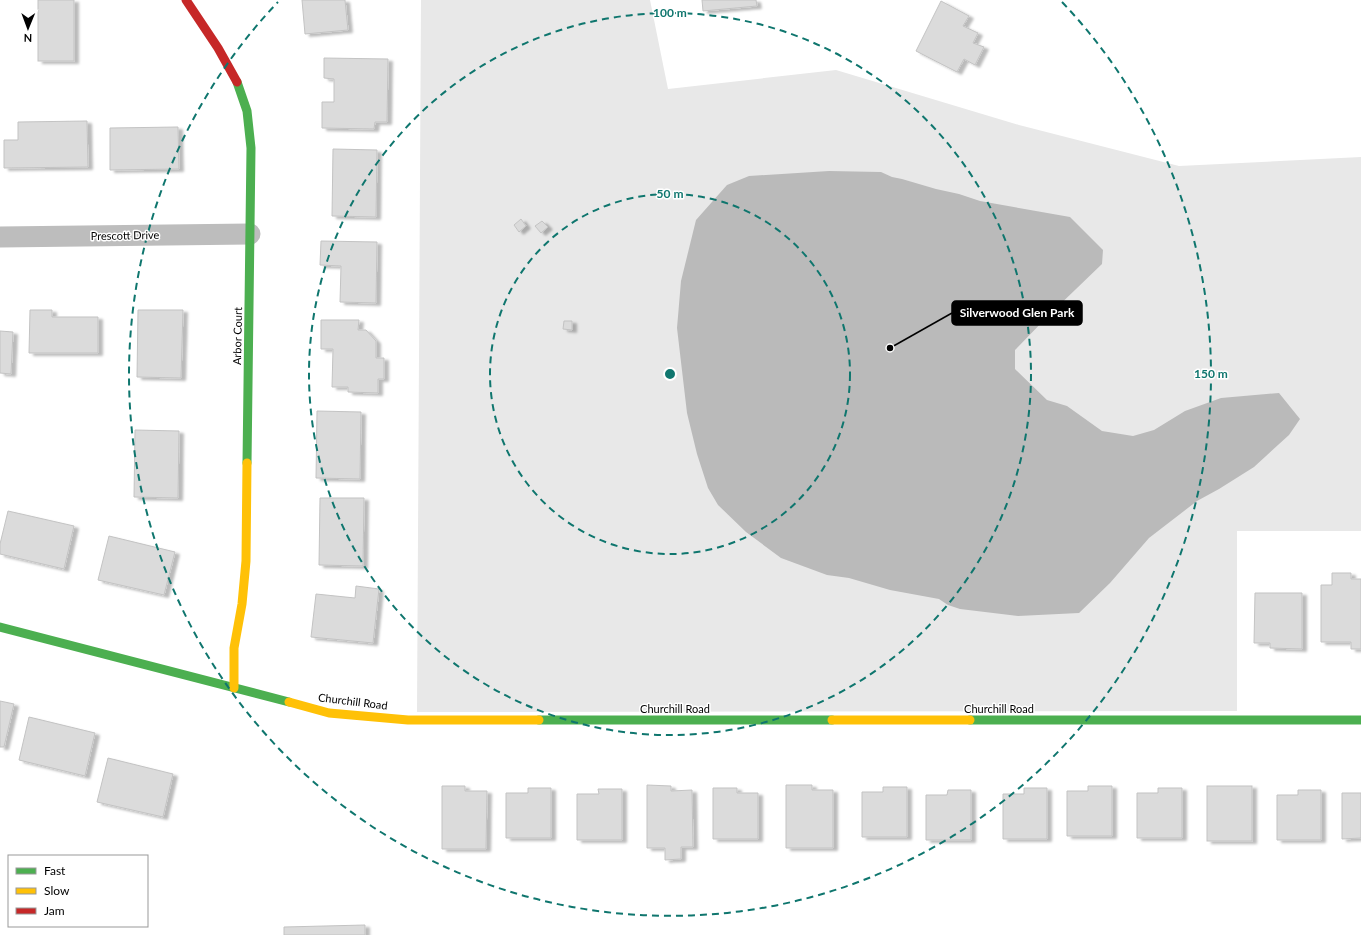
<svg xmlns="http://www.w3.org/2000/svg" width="1361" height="935" viewBox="0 0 1361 935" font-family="Lato,sans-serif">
	<defs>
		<filter id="shadow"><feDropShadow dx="4.5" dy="2.5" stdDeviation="1" flood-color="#0004"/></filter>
	</defs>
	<rect width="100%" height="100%" fill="#fff"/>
	<!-- green -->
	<path fill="#e8e8e8" d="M 421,0 L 650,0 L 668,89 L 836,70 L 1019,125 L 1179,166 L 1361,157 L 1361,531 L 1237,531 L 1237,711 L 417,712 Z"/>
	<!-- water -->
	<path fill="#bababa" d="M 829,171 L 881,172 L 892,177 L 902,179 L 936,189 L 959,194 L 980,201 L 1070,217 L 1103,250 L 1102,264 L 1049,315 L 1015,350 L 1015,369 L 1047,400 L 1067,406 L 1102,431 L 1133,436 L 1154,430 L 1185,411 L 1221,398 L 1279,393 L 1300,419 L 1289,435 L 1254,467 L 1219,489 L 1197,501 L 1149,538 L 1110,583 L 1079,613 L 1018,616 L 960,609 L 948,605 L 939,599 L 890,590 L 849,578 L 827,575 L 781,558 L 746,532 L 718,505 L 708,488 L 697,454 L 687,413 L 677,328 L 681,281 L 696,220 L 727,185 L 749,176 Z"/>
	<!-- building -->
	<g fill="#dbdbdb" stroke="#c3c3c3" filter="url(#shadow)">
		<rect x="38" y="0" width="36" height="61"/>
		<path d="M 302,0 L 345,0 L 348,30 L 305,34 Z"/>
		<path d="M 702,0 L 756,0 L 757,6 L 703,11 Z"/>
		<path d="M 941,1 L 969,16 L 963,26 L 978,33 L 973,43 L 984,47 L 975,65 L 964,59 L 957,72 L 916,51 Z"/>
		<path d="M 324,58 L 388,59 L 387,122 L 375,122 L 374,129 L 322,128 L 322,102 L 334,102 L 334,79 L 324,78 Z"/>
		<path d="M 87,121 L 88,167 L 4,168 L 4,140 L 18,140 L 18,122 Z"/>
		<path d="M 178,127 L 179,169 L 110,170 L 110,128 Z"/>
		<path d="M 333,149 L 377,150 L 376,217 L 332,216 Z"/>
		<path d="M 521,219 L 526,226 L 519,232 L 514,225 Z"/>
		<path d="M 542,221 L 548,227 L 541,233 L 535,226 Z"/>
		<path d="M 321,241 L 377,242 L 376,303 L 340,302 L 341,266 L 320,265 Z"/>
		<path d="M 30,310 L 52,310 L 52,317 L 98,317 L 98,353 L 29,353 Z"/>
		<path d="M 138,310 L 183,310 L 181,378 L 137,377 Z"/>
		<path d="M 321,320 L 359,320 L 358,330 L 366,330 L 376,341 L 376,358 L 384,358 L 384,379 L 378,379 L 378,393 L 348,392 L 348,387 L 332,387 L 333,349 L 321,349 Z"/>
		<path d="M 564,321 L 572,321 L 572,330 L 563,329 Z"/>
		<path d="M 0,331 L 13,332 L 11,374 L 0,373 Z"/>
		<path d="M 317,411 L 361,412 L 360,479 L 316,478 Z"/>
		<path d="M 135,430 L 179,431 L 178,498 L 134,497 Z"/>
		<path d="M 320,498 L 364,498 L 363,566 L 319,565 Z"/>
		<path d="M 8,511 L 74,526 L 64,569 L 0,554 L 0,544 Z"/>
		<path d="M 109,536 L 175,552 L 164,595 L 98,580 Z"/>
		<path d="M 1332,573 L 1351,573 L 1351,579 L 1361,579 L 1361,649 L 1351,649 L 1351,642 L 1321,642 L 1321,585 L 1332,585 Z"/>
		<path d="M 356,586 L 379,589 L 373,643 L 311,637 L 316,594 L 355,598 Z"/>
		<path d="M 1255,593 L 1302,593 L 1302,649 L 1270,648 L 1270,643 L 1254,643 Z"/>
		<path d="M 0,701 L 14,704 L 4,747 L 0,747 Z"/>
		<path d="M 29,717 L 95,733 L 85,776 L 19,760 Z"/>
		<path d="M 108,758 L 173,774 L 163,817 L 97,802 Z"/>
		<path d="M 647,785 L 671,786 L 671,791 L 692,790 L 693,847 L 681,847 L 681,859 L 665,860 L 665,848 L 647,848 Z"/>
		<path d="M 786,785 L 812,785 L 812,790 L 833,790 L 833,848 L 786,848 Z"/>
		<path d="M 442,786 L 465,786 L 465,791 L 487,791 L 486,849 L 442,849 Z"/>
		<path d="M 1088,786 L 1112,786 L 1112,836 L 1067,836 L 1067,791 L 1088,791 Z"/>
		<rect x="1207" y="786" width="45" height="55"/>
		<path d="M 883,787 L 907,787 L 907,837 L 862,837 L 862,792 L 883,792 Z"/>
		<path d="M 528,788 L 551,788 L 551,838 L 506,838 L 506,793 L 528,793 Z"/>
		<path d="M 713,788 L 737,788 L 737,793 L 758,793 L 758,839 L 713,839 Z"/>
		<path d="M 1024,788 L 1047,788 L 1047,839 L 1003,839 L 1003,794 L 1024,794 Z"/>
		<path d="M 1158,788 L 1182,788 L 1182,838 L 1137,838 L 1137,793 L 1158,793 Z"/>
		<path d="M 598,789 L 622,789 L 622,840 L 577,840 L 577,794 L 599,794 Z"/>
		<path d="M 948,790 L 971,790 L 971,840 L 926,840 L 926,795 L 947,795 Z"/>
		<path d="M 1298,790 L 1321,790 L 1321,840 L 1277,840 L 1277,795 L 1298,795 Z"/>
		<path d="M 1342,793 L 1361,793 L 1361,838 L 1342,839 Z"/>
		<path d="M 365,925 L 365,935 L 284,935 L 284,927 Z"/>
	</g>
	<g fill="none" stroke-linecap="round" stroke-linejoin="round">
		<!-- street -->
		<path stroke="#bdbdbd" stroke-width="21" d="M 0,237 L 250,234"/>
		<!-- fast -->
		<g stroke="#4caf50" stroke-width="9">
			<path d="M 237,82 L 247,111 L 251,148 L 247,463"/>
			<path d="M 0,627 L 289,702"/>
			<path d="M 539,720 L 832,720"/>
			<path d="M 970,720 L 1361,720"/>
		</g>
		<!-- slow -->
		<g stroke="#ffc107" stroke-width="9">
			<path d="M 234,688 L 234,648 L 242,604 L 246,561 L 247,463"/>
			<path d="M 289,702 L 329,713 L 408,720 L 539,720"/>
			<path d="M 832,720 L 970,720"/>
		</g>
		<!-- jam -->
		<path stroke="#c62828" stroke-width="9" d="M 186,0 L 218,48 L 237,82"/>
	</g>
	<!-- distance rings -->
	<g fill="none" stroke="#0f766e" stroke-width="2" stroke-dasharray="7 5">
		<circle cx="670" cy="374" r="180"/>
		<circle cx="670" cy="374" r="361"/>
		<path d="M1062 2A541 541 0 1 1 278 2"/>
	</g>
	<g text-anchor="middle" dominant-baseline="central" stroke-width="3" stroke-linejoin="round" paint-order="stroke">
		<!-- street labels -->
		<g font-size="11" fill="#000" stroke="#fff">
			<text transform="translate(125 235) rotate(-1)">Prescott Drive</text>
			<text transform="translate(237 336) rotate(-89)">Arbor Court</text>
			<text transform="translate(353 701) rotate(7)">Churchill Road</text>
			<text x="675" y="708">Churchill Road</text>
			<text x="999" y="708">Churchill Road</text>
		</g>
	</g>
	<circle cx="670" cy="374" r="6" fill="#0f766e" stroke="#fff" stroke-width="2"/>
	<g font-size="12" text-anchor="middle" font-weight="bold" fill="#0f766e" stroke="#fff" stroke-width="3" stroke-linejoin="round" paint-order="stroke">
		<text x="670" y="17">100 m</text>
		<text x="670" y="198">50 m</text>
		<text x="1211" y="378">150 m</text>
	</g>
	<!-- callouts -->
	<path fill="none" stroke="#000" stroke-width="1.5" d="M890 348L952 313"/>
	<circle fill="#000" stroke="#fff" stroke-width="1.5" cx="890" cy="348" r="4"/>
	<rect fill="#000" stroke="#000" stroke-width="1.5" x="952" y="301" width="130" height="24" rx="4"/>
	<g font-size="12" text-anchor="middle" font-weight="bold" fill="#fff">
		<text x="1017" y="317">Silverwood Glen Park</text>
	</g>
	<!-- legend -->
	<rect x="8" y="855" width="140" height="72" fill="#ffffff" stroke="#999999"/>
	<rect x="16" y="868" width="20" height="6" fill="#4caf50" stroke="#999999"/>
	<text x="44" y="875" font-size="12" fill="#000000">Fast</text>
	<rect x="16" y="888" width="20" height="6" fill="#ffc107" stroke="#999999"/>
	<text x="44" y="895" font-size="12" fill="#000000">Slow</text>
	<rect x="16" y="908" width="20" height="6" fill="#c62828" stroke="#999999"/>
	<text x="44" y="915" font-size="12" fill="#000000">Jam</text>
	<!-- north arrow -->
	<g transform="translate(28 28) rotate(181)" stroke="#ffffff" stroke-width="3" paint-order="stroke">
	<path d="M0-3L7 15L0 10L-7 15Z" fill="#000000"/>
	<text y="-6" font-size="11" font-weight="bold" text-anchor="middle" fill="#000000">N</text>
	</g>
</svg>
